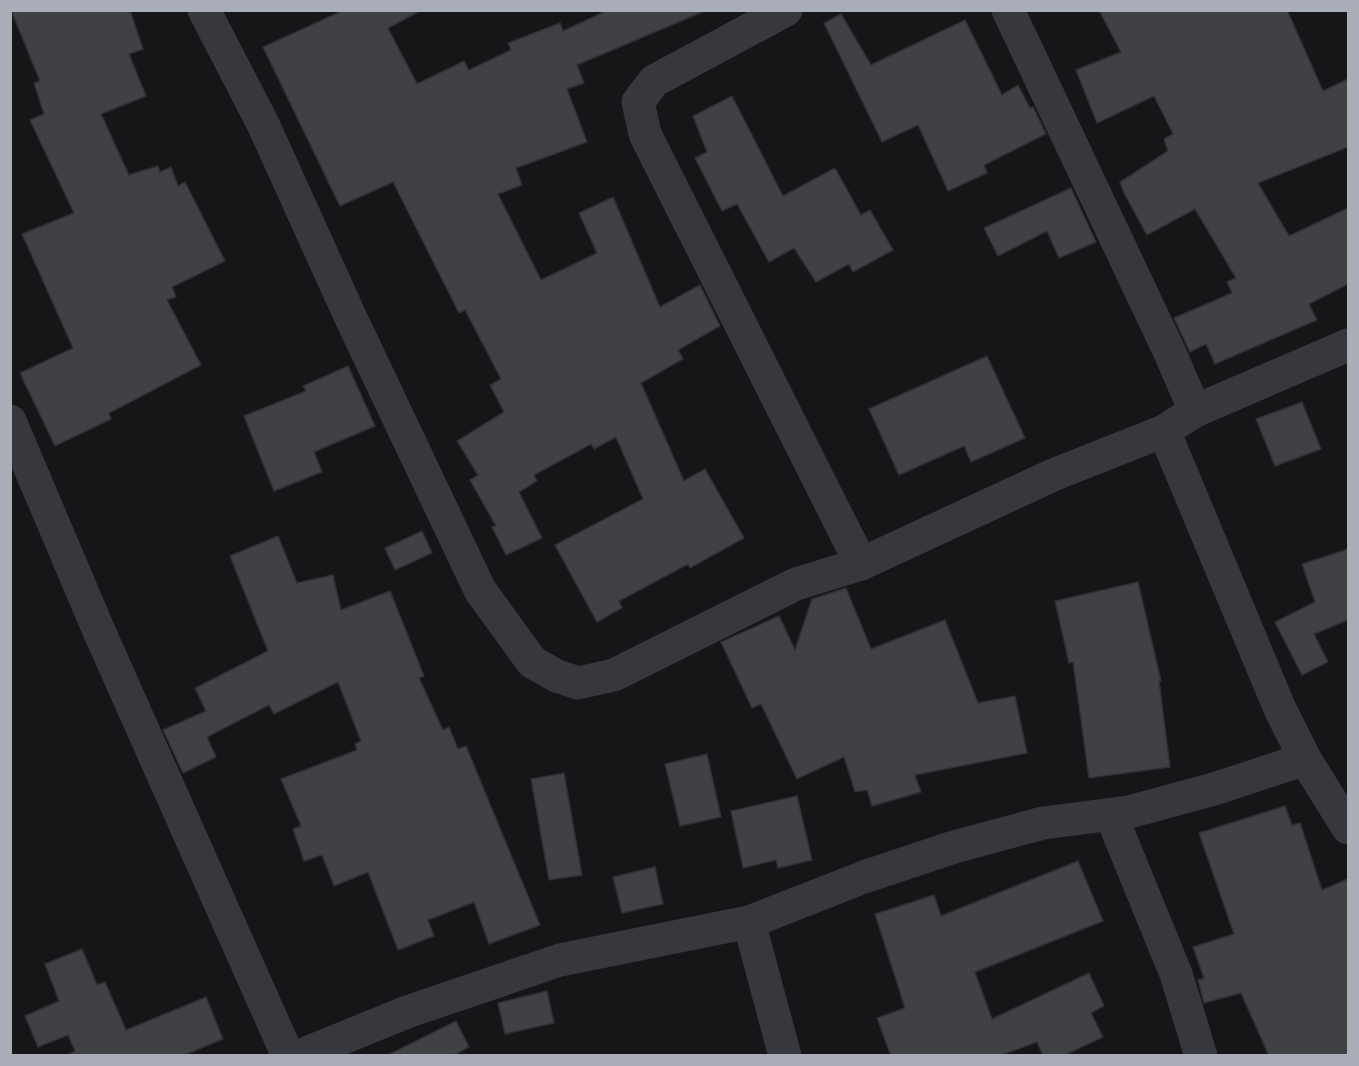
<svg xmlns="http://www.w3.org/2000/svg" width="1359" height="1066" viewBox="0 0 1359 1066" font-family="Signika,sans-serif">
	<rect width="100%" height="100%" fill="#161618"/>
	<!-- building -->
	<g fill="#404145" stroke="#303034" stroke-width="1.5">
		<path d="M 11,10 L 130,10 L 143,49 L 129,54 L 146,96 L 101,114 L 129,175 L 158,166 L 160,172 L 171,167 L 178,186 L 185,182 L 225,261 L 172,287 L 176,297 L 167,300 L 201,365 L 109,413 L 111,419 L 55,446 L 20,373 L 73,348 L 22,234 L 74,213 L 30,120 L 44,114 L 34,83 L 40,81 Z"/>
		<path d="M 344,10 L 422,10 L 388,28 L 417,84 L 464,61 L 469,70 L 511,50 L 508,43 L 560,23 L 563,31 L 608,10 L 707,10 L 577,65 L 584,83 L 567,89 L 587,142 L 516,168 L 522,185 L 498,194 L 541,280 L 597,253 L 579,213 L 613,197 L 660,307 L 700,285 L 720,326 L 678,350 L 683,359 L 641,383 L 684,481 L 705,469 L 744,538 L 690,568 L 688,564 L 619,601 L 622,608 L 597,622 L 555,545 L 643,499 L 616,437 L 594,449 L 591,444 L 534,475 L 537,481 L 519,492 L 542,538 L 506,555 L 492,527 L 496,526 L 470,480 L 478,475 L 457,441 L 504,412 L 490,385 L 501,379 L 465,310 L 459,313 L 393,182 L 340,206 L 263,47 Z"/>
		<path d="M 1099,10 L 1287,10 L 1323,91 L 1348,79 L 1348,147 L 1258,183 L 1289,236 L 1348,208 L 1348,284 L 1309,304 L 1317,320 L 1215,364 L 1206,344 L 1190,352 L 1174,318 L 1232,293 L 1227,282 L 1236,278 L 1195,209 L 1147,235 L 1124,193 L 1120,182 L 1168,151 L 1164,139 L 1173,134 L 1154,96 L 1097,123 L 1076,70 L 1121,52 Z"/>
		<path d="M 841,14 L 871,65 L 965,20 L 1002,95 L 1018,85 L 1030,108 L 1033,107 L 1046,134 L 984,165 L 987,173 L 948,191 L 918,125 L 882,142 L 824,23 Z"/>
		<path d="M 732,96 L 783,196 L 835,168 L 861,215 L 870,210 L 893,250 L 853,272 L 849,264 L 816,282 L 794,248 L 769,262 L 737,204 L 722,211 L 695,158 L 707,152 L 693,116 Z"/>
		<path d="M 1071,188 L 1096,242 L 1059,258 L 1047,231 L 998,256 L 984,228 Z"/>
		<path d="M 987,356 L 1025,438 L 971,462 L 964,446 L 899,475 L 869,409 Z"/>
		<path d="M 348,366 L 375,426 L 314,452 L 322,472 L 274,491 L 244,416 L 306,391 L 303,386 Z"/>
		<path d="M 1302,402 L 1321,449 L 1275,466 L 1256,419 Z"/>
		<path d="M 422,531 L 432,553 L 395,570 L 385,548 Z"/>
		<path d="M 278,536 L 297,583 L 333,575 L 341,610 L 390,591 L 424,676 L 419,678 L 443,730 L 449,727 L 458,749 L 466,746 L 540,925 L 489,944 L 474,902 L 428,920 L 434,936 L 398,950 L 368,872 L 334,886 L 322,855 L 304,861 L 293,829 L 301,826 L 281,779 L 357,750 L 355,744 L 361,741 L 338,682 L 274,714 L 269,705 L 207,737 L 216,757 L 183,773 L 163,730 L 206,711 L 195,688 L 268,651 L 230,556 Z"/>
		<path d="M 1348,549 L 1348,620 L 1314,634 L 1328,662 L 1302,675 L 1275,622 L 1315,602 L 1302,564 Z"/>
		<path d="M 1138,582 L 1161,681 L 1159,681 L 1170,767 L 1089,778 L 1073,662 L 1069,663 L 1055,601 Z"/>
		<path d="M 846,588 L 871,649 L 945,620 L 978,703 L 1015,696 L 1027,753 L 915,775 L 921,792 L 872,806 L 867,790 L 855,792 L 844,757 L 797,779 L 761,704 L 752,708 L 721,642 L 779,616 L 795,650 L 812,599 Z"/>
		<path d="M 707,754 L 721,817 L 680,826 L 665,764 Z"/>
		<path d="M 564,773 L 582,875 L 549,880 L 531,779 Z"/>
		<path d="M 797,796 L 812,860 L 778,868 L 776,860 L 743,868 L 731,811 Z"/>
		<path d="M 1285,806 L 1292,825 L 1300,823 L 1322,890 L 1348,879 L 1348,1056 L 1269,1056 L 1241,993 L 1204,1003 L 1198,980 L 1204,978 L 1193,947 L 1234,934 L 1199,833 Z"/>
		<path d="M 1078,861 L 1103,921 L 975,972 L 992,1019 L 1089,973 L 1104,1006 L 1091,1013 L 1103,1037 L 1063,1056 L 1043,1056 L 1037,1042 L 999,1056 L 891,1056 L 877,1018 L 905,1008 L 875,914 L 934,895 L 941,916 Z"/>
		<path d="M 655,867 L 663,904 L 622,913 L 613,877 Z"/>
		<path d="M 82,949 L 97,985 L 105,982 L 126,1030 L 206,997 L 223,1039 L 182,1056 L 66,1056 L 75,1051 L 68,1035 L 38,1047 L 25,1016 L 59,1001 L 45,964 Z"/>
		<path d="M 547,991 L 554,1023 L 505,1034 L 498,1003 Z"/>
		<path d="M 456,1021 L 469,1047 L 453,1056 L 386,1056 Z"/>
	</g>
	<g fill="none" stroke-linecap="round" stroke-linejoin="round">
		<!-- minor -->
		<g stroke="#37383d" stroke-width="33">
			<path d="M 204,10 L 263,124 L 350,316 L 480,590 L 532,662 L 557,676 L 578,683 L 614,675 L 796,584 L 861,564 L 1053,475 L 1164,431 L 1195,411 L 1348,345"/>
			<path d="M 786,10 L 654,81 L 638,102 L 645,134 L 861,564"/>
			<path d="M 1008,10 L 1170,353 L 1195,411"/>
			<path d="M 10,421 L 99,631 L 288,1056"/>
			<path d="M 1164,431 L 1280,709 L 1305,759 L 1348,828"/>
			<path d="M 1111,815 L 1176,974 L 1201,1056"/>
			<path d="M 749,922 L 785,1056"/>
			<path d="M 299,1056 L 407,1012 L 560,960 L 749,922 L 864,877 L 954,847 L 1043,823 L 1129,812 L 1214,789 L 1305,759"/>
		</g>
	</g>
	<!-- border -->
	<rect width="1359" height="1066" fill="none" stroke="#a8adb8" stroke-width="24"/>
</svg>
